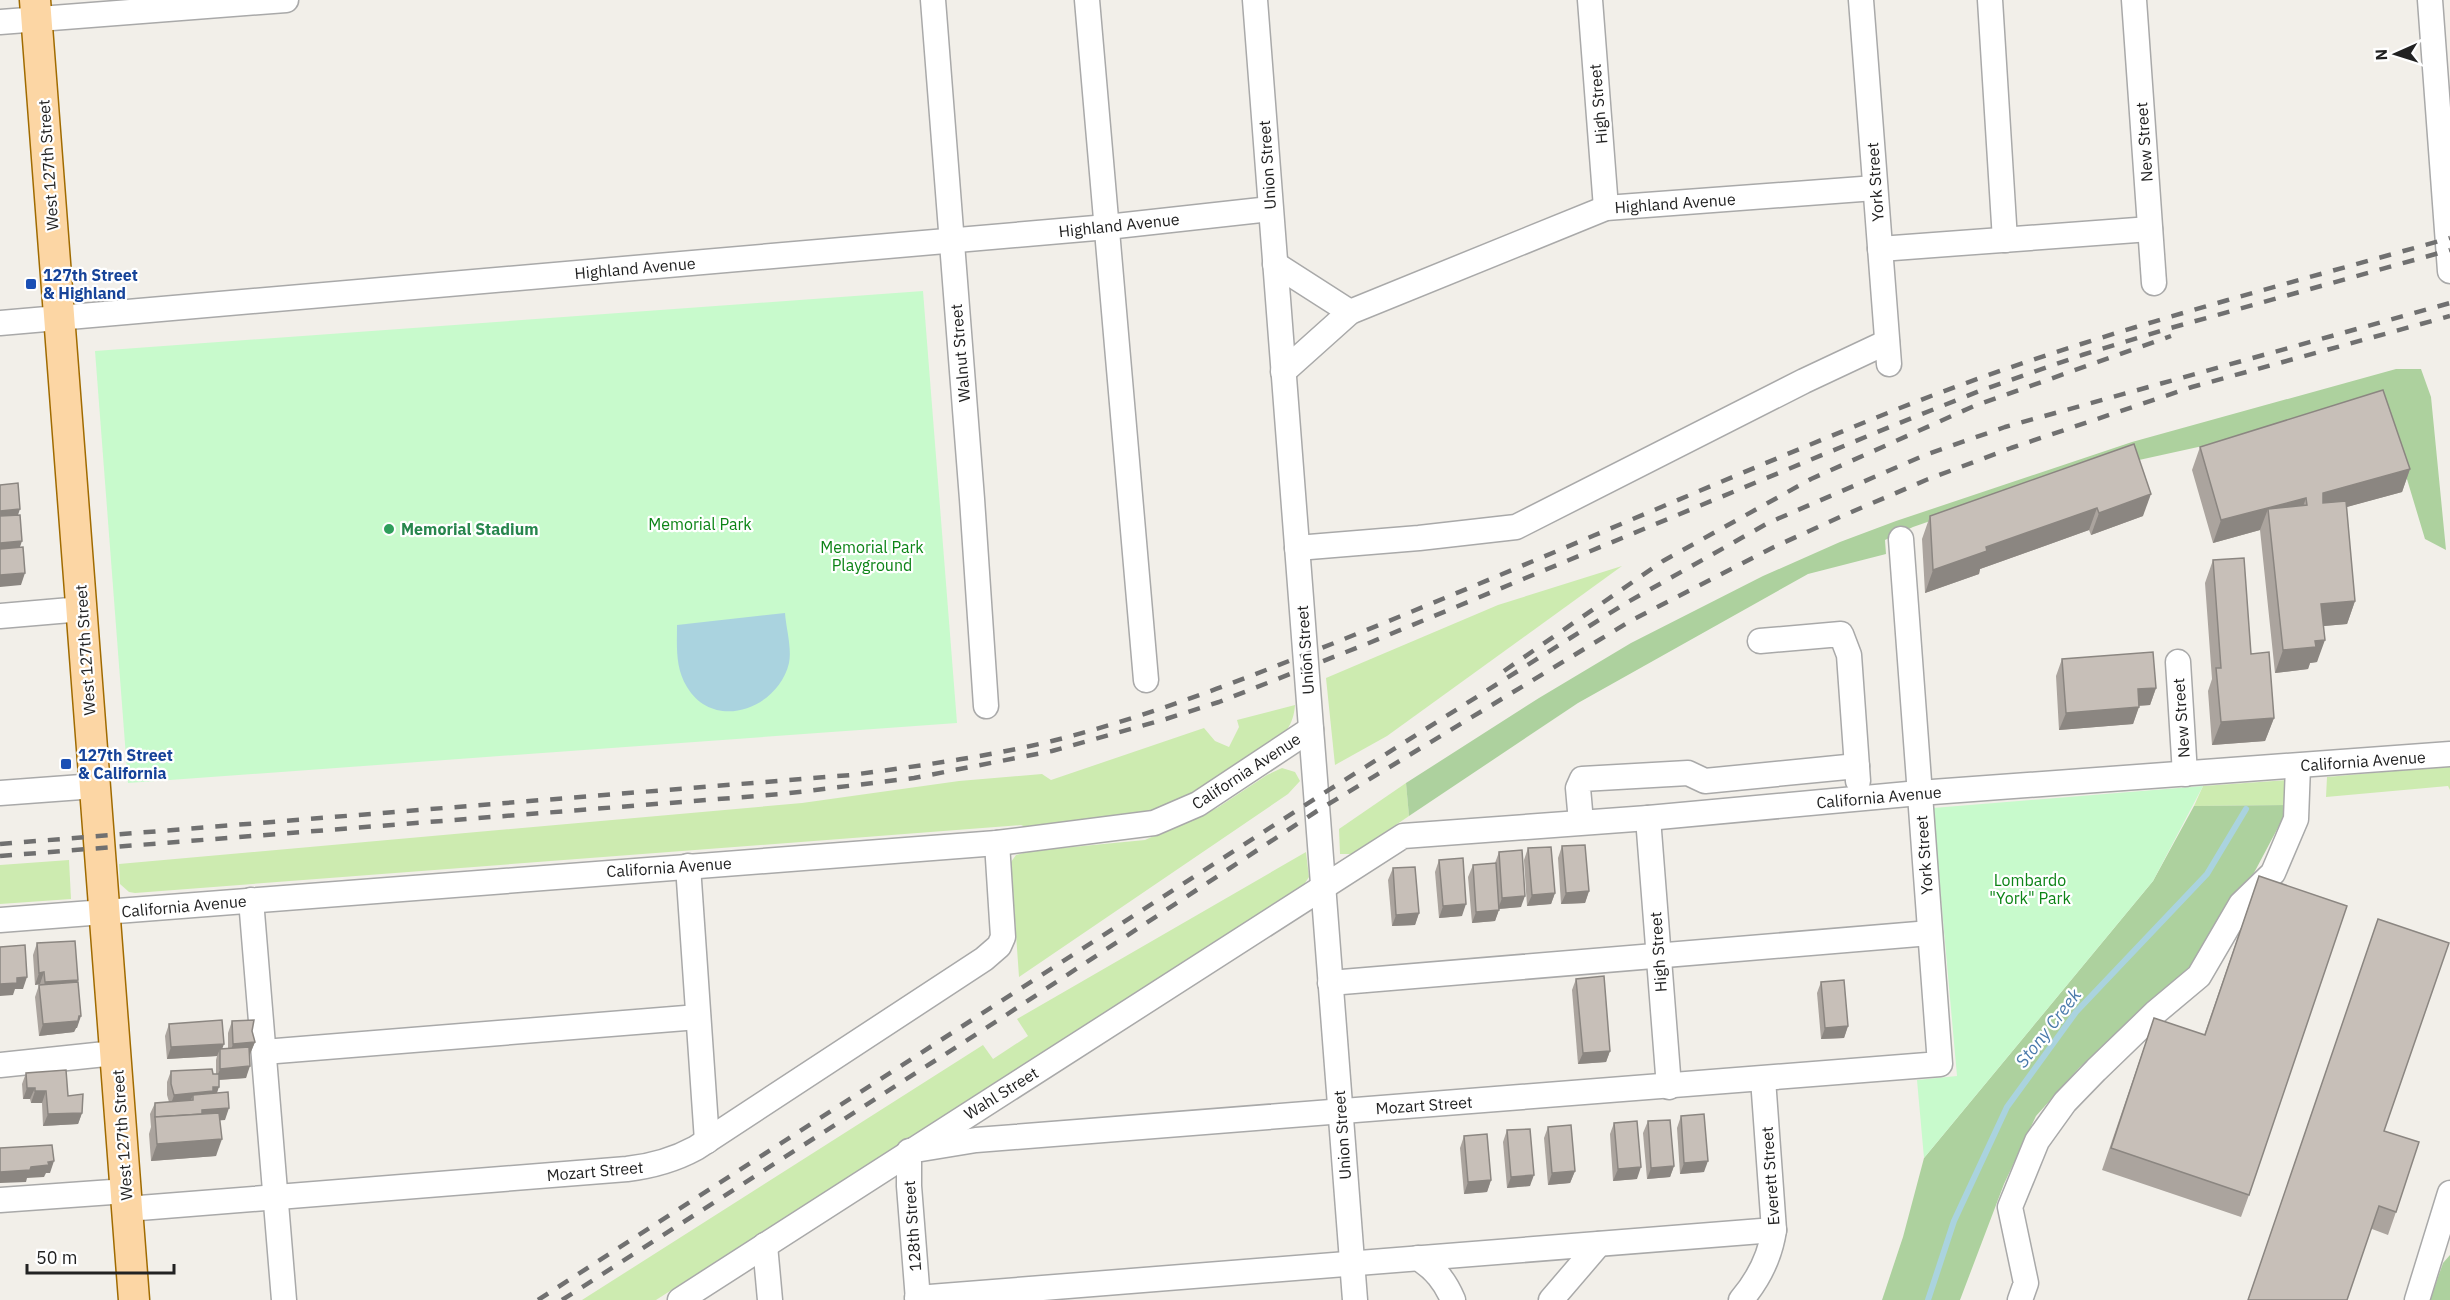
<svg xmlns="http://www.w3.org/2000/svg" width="2450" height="1300" viewBox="0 0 2450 1300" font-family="'IBM Plex Sans',sans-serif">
	<rect width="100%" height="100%" fill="#f2efe9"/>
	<!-- grass -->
	<g fill="#cdebb0">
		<path d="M 1622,566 L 1387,736 L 1335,765 L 1326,678 L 1498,605 Z"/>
		<path d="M 1295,705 C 1293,732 1278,739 1258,754 C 1233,772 1200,795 1171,805 C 1127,820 1076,822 1030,829 L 1021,825 L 135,893 L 129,892 L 120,884 L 119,864 L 802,803 L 959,781 L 1042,774 L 1051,780 L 1204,728 L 1215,741 L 1229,747 L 1239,727 L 1237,720 Z"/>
		<path d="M 2450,766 L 2450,790 L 2448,786 L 2326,797 L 2327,777 Z"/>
		<path d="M 1282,768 L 1295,772 L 1300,781 L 1288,794 L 1019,977 L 1011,862 L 1016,855 L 1031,851 L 1145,840 L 1217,808 L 1267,775 Z"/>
		<path d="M 2288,780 L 2290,805 L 2194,806 L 2203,786 Z"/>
		<path d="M 1406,783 L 1409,816 L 1353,854 L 1340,854 L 1339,829 Z"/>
		<path d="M 1306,852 L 1309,877 L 1303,886 L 656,1300 L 582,1300 L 983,1045 L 993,1059 L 1028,1036 L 1017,1019 Z"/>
		<path d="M 69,860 L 71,899 L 0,904 L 0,865 Z"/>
	</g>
	<!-- forest -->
	<g fill="#add19e">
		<path d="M 2396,369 L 2421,369 L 2431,397 L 2446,550 L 2425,539 L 2385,406 L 2048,480 L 1913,527 L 1885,540 L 1886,554 L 1808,574 L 1578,703 L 1409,816 L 1406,783 L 1539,698 L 1631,643 L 1763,576 L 1840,542 L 1896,521 L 2132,442 Z"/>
		<path d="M 2290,805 L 2255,871 L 2223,924 L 2194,963 L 2079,1068 L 2036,1116 L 2004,1184 L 1960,1300 L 1882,1300 L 1903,1237 L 1924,1158 L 2153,881 L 2194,806 Z"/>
		<path d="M 2450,1255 L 2450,1300 L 2430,1300 L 2443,1263 Z"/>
	</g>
	<!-- park -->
	<g fill="#c8facc">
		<path d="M 923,291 L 957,723 L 128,783 L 95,351 Z"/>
		<path d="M 2203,786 L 2153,881 L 1924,1158 L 1917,1080 L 1957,1076 L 1933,808 Z"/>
	</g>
	<!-- water -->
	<path fill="#aad3df" d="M 785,613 C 786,628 792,648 789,663 C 778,709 714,732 687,687 C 675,667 677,647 677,625 Z"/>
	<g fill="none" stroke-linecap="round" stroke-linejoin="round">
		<!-- stream -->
		<path stroke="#aad3df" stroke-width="6" d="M 1928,1300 L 1954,1221 L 2007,1107 L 2076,1012 L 2207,874 L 2246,809"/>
		<defs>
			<g id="minor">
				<path d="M 933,0 L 972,499 L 986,706"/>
				<path d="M 1087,0 L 1146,680"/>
				<path d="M 1255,0 L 1355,1300"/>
				<path d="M 1590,0 L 1606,208"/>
				<path d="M 1861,0 L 1889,364"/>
				<path d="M 1990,0 L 2005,240"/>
				<path d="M 2134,0 L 2154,283"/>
				<path d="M 2430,0 L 2450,271"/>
				<path d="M 0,22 L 286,0"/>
				<path d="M 1880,249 L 2150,229"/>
				<path d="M 1275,264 L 1350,312"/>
				<path d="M 0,323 L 1107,227 L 1270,209"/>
				<path d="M 1283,372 L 1350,312 L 1606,208 L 1875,188"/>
				<path d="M 1297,548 L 1419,538 L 1516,527 L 1804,381 L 1887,342"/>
				<path d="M 0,616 L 82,609"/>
				<path d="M 1760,641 L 1841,634 L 1849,655 L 1858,781"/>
				<path d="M 2178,662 L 2185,774"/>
				<path d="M 0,793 L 95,786"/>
				<path d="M 1648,818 L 1669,1087"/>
				<path d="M 1581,822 L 1578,788 L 1582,779 L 1688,773 L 1705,781 L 1857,766"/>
				<path d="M 688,866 L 707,1141"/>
				<path d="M 251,900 L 284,1300"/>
				<path d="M 0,920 L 997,843 L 1154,823 L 1198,804 L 1311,729"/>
				<path d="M 1330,983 L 1930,933"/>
				<path d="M 264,1052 L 698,1017"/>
				<path d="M 0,1065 L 115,1053"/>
				<path d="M 0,1200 L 126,1191"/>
				<path d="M 127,1209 L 627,1169 C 653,1166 674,1160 696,1148 L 984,959 L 999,946 L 1003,937 L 997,843"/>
				<path d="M 765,1245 L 770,1300"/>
				<path d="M 1418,1258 C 1435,1269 1445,1281 1453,1300"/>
				<path d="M 917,1298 L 1774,1230"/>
				<path d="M 680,1300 L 1403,836 L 1648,818 L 1919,793 L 2450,754"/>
				<path d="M 918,1300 L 909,1186 L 909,1151 L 976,1140 L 1940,1064 L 1901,539"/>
				<path d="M 1551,1300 L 1599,1244"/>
				<path d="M 1741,1300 C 1759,1279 1770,1257 1774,1230 L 1763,1079"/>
				<path d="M 2020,1300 L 2026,1283 L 2010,1207 L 2037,1141 L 2065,1102 L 2096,1070 L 2156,1012 L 2199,976 L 2241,904 L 2273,873 L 2296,819 L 2298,766"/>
				<path d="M 2417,1300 L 2450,1193"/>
			</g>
			<path id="major" d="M 35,0 L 134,1300"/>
		</defs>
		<!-- minor casing -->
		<use href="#minor" stroke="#a9a9a9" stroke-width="27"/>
		<!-- major casing -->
		<use href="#major" stroke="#a06b00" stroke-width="33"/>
		<!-- minor -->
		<use href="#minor" stroke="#fff" stroke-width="24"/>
		<!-- major -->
		<use href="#major" stroke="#fcd6a4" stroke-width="30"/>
		<!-- rail -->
		<g stroke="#707070" stroke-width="4.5" stroke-dasharray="12 12" stroke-linecap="butt">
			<path d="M 1504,671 L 1663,561 L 1811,479 L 1974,406 L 2171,336"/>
			<path d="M 0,844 L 851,775 C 918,766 986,757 1052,741 C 1159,714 1262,672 1364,631 C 1540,560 1714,483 1890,412 C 2072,339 2262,291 2450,238"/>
			<path d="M 0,856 L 782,794 L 914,778 L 1052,751 L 1166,719 L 1219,702 L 1369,643 L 1892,426 L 1982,390 L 2082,355 L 2167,329 L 2450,250"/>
			<path d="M 538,1300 L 1316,798 L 1626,603 L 1768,523 L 1925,455 L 2005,427 L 2450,303"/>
			<path d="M 562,1300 L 1000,1019 L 1317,811 L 1632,620 L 1774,547 L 1840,517 L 1926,480 L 2011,448 L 2192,387 L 2450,316"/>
		</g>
	</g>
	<!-- wall -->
	<g fill="#aba49e">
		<path d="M 2134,444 L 2143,516 L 2091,535 L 2089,530 L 1980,569 L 1979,574 L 1925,593 L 1922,539 L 1930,516 Z"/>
		<path d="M 2200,447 L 2410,469 L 2402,492 L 2346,507 L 2355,601 L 2347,624 L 2323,626 L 2317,662 L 2310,663 L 2308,669 L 2275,673 L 2260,530 L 2213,543 L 2192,470 Z"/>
		<path d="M 2213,560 L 2251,654 L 2274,718 L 2265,741 L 2212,745 L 2208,691 L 2212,679 L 2205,583 Z"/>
		<path d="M 2062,659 L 2156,688 L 2150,705 L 2139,706 L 2133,724 L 2059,730 L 2056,676 Z"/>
		<path d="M 1562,846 L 1589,891 L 1585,903 L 1561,904 L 1558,858 Z"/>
		<path d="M 1528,848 L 1555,893 L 1551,904 L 1527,906 L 1524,860 Z"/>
		<path d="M 1499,852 L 1521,907 L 1499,909 L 1495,921 L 1472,923 L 1468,877 L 1473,865 L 1495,863 Z"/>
		<path d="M 1439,860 L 1462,916 L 1439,918 L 1435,872 Z"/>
		<path d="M 1393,868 L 1419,913 L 1415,925 L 1392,926 L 1388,880 Z"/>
		<path d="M 2259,876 L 2249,1195 L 2241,1217 L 2102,1170 L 2154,1018 L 2204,1035 Z"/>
		<path d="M 2378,919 L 2384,1131 L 2396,1212 L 2388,1235 L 2372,1229 L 2248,1300 Z"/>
		<path d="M 37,943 L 78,980 L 77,1028 L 76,1028 L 74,1032 L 39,1036 L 35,997 L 39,985 L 40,985 L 40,984 L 35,985 L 33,955 Z"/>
		<path d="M 1576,979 L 1610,1051 L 1606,1062 L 1578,1064 L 1572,990 Z"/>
		<path d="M 1821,982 L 1848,1026 L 1844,1038 L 1821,1039 L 1817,993 Z"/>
		<path d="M 232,1021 L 252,1031 L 255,1042 L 250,1054 L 246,1078 L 219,1080 L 217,1093 L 225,1120 L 220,1120 L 216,1156 L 151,1161 L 149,1134 L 151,1127 L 150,1114 L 155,1103 L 169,1102 L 167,1095 L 167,1082 L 171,1071 L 216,1074 L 216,1060 L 217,1056 L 167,1059 L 165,1036 L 169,1024 L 222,1048 L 228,1048 L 228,1033 Z"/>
		<path d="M 26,1073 L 68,1096 L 82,1113 L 78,1124 L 43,1126 L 42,1103 L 31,1103 L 30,1099 L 23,1099 L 22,1084 Z"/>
		<path d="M 1681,1116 L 1704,1172 L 1680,1174 L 1677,1128 Z"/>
		<path d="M 1648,1121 L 1674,1166 L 1670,1177 L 1647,1179 L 1643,1133 Z"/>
		<path d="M 1614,1123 L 1637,1179 L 1613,1181 L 1610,1134 Z"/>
		<path d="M 1548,1127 L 1575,1171 L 1570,1183 L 1548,1185 L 1544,1138 Z"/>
		<path d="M 1507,1130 L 1530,1186 L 1507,1188 L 1503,1142 Z"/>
		<path d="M 1464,1136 L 1491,1180 L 1487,1192 L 1464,1194 L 1460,1148 Z"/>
	</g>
	<!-- shaded-wall -->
	<g fill="#8b8681">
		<path d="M 2410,469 L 2402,492 L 2314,516 L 2323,493 Z"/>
		<path d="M 2151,494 L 2143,516 L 2091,535 L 2099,513 Z"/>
		<path d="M 2306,498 L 2298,521 L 2268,509 L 2260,530 L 2213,543 L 2221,520 Z"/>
		<path d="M 2097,508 L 2089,530 L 1980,569 L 1979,574 L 1925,593 L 1933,570 L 1986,547 Z"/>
		<path d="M 20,509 L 16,521 L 0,522 L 0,511 Z"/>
		<path d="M 22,541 L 18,553 L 0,554 L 0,543 Z"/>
		<path d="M 25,573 L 21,585 L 0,587 L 0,575 Z"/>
		<path d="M 2355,601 L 2347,624 L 2313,627 L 2321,604 Z"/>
		<path d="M 2325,640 L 2317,662 L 2310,663 L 2308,669 L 2275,673 L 2283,650 L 2315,641 Z"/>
		<path d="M 2156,688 L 2150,705 L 2131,706 L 2138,689 Z"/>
		<path d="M 2139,707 L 2133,724 L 2059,730 L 2066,713 Z"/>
		<path d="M 2274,718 L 2265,741 L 2212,745 L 2221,722 Z"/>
		<path d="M 1589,891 L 1585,903 L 1561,904 L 1566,893 Z"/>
		<path d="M 1555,893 L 1551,904 L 1527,906 L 1532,895 Z"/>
		<path d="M 1525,896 L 1521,907 L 1498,909 L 1502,898 Z"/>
		<path d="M 1466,904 L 1462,916 L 1439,918 L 1443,906 Z"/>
		<path d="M 1499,910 L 1495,921 L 1472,923 L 1476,912 Z"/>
		<path d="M 1419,913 L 1415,925 L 1392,926 L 1396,915 Z"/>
		<path d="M 44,972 L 40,984 L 35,985 L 39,973 Z"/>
		<path d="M 27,977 L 23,989 L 15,989 L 13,995 L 0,996 L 0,984 L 17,978 Z"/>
		<path d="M 78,980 L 74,991 L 41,994 L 45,982 Z"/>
		<path d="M 79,1016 L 81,1016 L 77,1028 L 76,1028 L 74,1032 L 39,1036 L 43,1024 Z"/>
		<path d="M 1848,1026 L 1844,1038 L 1821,1039 L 1825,1028 Z"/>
		<path d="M 255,1042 L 250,1054 L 229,1055 L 233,1044 Z"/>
		<path d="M 224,1044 L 220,1055 L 220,1049 L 217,1056 L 167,1059 L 171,1047 Z"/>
		<path d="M 1610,1051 L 1606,1062 L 1578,1064 L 1583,1053 Z"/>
		<path d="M 250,1066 L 246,1078 L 216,1080 L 220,1069 Z"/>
		<path d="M 213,1087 L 219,1087 L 215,1098 L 193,1100 L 193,1095 L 189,1105 L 170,1107 L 174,1095 Z"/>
		<path d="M 27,1088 L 35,1088 L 30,1099 L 23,1099 Z"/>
		<path d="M 35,1091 L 46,1091 L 42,1103 L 31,1103 Z"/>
		<path d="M 229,1108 L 225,1120 L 200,1122 L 202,1110 Z"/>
		<path d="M 82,1113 L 78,1124 L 43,1126 L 48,1114 Z"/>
		<path d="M 222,1139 L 216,1156 L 151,1161 L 157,1144 Z"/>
		<path d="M 54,1161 L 50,1173 L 46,1173 L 44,1177 L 27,1178 L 26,1182 L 0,1183 L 0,1172 L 31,1167 L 48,1162 Z"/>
		<path d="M 1708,1161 L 1704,1172 L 1680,1174 L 1684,1163 Z"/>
		<path d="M 1674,1166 L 1670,1177 L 1647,1179 L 1651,1168 Z"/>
		<path d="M 1641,1167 L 1637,1179 L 1613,1181 L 1618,1169 Z"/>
		<path d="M 1575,1171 L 1570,1183 L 1548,1185 L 1552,1173 Z"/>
		<path d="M 1534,1175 L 1530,1186 L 1507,1188 L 1511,1177 Z"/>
		<path d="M 1491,1180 L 1487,1192 L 1464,1194 L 1468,1182 Z"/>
	</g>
	<!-- building -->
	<g fill="#c7bfb8" stroke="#8b8681" stroke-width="1.5">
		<path d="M 2383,390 L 2410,469 L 2323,493 L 2323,503 L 2346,501 L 2355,601 L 2321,604 L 2325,640 L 2315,641 L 2316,647 L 2283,650 L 2268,509 L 2307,505 L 2306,498 L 2221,520 L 2200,447 Z"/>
		<path d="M 2134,444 L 2151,494 L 2099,513 L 2097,508 L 1986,547 L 1987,551 L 1933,570 L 1930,516 Z"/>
		<path d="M 18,483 L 20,509 L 0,511 L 0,485 Z"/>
		<path d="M 20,515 L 22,541 L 0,543 L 0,516 Z"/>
		<path d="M 23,547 L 25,573 L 0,575 L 0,549 Z"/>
		<path d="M 2244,558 L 2251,654 L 2269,652 L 2274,718 L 2221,722 L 2216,668 L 2221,668 L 2213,560 Z"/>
		<path d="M 2153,652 L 2156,688 L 2138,689 L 2139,707 L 2066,713 L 2062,659 Z"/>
		<path d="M 1585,845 L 1589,891 L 1566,893 L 1562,846 Z"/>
		<path d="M 1551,847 L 1555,893 L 1532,895 L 1528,848 Z"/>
		<path d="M 1522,850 L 1525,896 L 1502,898 L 1499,852 Z"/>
		<path d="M 1463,858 L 1466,904 L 1443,906 L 1439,860 Z"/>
		<path d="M 1496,863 L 1499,910 L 1476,912 L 1473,865 Z"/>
		<path d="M 1415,867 L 1419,913 L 1396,915 L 1393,868 Z"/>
		<path d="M 2259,876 L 2347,906 L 2249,1195 L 2111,1148 L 2154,1018 L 2205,1035 Z"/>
		<path d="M 2378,919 L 2449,943 L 2384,1131 L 2419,1142 L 2396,1212 L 2379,1206 L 2347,1300 L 2248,1300 Z"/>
		<path d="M 75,941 L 78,980 L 45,982 L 44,972 L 39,973 L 37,943 Z"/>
		<path d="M 25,945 L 27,977 L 17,978 L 17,983 L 0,984 L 0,947 Z"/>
		<path d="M 1604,976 L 1610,1051 L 1583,1053 L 1576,979 Z"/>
		<path d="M 1844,980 L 1848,1026 L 1825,1028 L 1821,982 Z"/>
		<path d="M 78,982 L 81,1016 L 79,1016 L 78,1021 L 43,1024 L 39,985 Z"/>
		<path d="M 222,1020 L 224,1044 L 171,1047 L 169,1024 Z"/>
		<path d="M 254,1020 L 252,1031 L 255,1042 L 233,1044 L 232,1021 Z"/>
		<path d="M 249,1047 L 250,1066 L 220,1069 L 220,1049 Z"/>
		<path d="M 212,1069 L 213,1074 L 219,1074 L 219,1087 L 213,1087 L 213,1091 L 174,1095 L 171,1084 L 171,1071 Z"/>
		<path d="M 66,1070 L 68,1096 L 83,1094 L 82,1113 L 48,1114 L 46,1091 L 35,1091 L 35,1088 L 27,1088 L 26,1073 Z"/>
		<path d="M 228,1092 L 229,1108 L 202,1110 L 202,1114 L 155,1117 L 155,1103 L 193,1100 L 193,1095 Z"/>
		<path d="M 219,1113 L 222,1139 L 157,1144 L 155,1117 Z"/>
		<path d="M 1704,1114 L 1708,1161 L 1684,1163 L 1681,1116 Z"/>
		<path d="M 1670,1120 L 1674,1166 L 1651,1168 L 1648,1121 Z"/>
		<path d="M 1637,1121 L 1641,1167 L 1618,1169 L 1614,1123 Z"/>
		<path d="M 1571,1125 L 1575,1171 L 1552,1173 L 1548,1127 Z"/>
		<path d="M 1530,1129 L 1534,1175 L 1511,1177 L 1507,1130 Z"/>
		<path d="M 1487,1134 L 1491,1180 L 1468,1182 L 1464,1136 Z"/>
		<path d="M 52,1145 L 54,1161 L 48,1162 L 49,1165 L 31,1167 L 30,1170 L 0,1172 L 0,1148 Z"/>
	</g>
	<!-- markers -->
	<g fill="#1a4fb4" stroke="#fff" stroke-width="2">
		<rect x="25" y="278" width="12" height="12" rx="3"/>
		<rect x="60" y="758" width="12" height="12" rx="3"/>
	</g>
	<circle fill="#2e9e5b" stroke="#fff" stroke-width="2" cx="389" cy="529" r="6"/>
	<g text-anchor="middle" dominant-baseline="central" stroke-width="4.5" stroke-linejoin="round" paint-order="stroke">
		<!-- street labels -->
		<g font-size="16" fill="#222" stroke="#fff">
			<text transform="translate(1598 104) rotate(-95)">High Street</text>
			<text transform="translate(2144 142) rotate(-94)">New Street</text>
			<text transform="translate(48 165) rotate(-94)">West 127th Street</text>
			<text transform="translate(1267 165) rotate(-94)">Union Street</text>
			<text transform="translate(1875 182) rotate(-94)">York Street</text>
			<text transform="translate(1675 203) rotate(-4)">Highland Avenue</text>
			<text transform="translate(1119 225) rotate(-6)">Highland Avenue</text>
			<text transform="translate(635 268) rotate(-5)">Highland Avenue</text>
			<text transform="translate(960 353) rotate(-95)">Walnut Street</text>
			<text transform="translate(85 650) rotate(-94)">West 127th Street</text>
			<text transform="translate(1305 650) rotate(-94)">Union Street</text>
			<text transform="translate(2181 718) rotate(-94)">New Street</text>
			<text transform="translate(2363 761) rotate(-4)">California Avenue</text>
			<text transform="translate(1246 771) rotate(-33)">California Avenue</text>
			<text transform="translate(1879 797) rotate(-5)">California Avenue</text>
			<text transform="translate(1924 855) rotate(-94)">York Street</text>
			<text transform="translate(669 867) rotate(-4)">California Avenue</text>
			<text transform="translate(184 906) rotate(-5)">California Avenue</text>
			<text transform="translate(1658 952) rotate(-94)">High Street</text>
			<text transform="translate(1001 1093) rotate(-32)">Wahl Street</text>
			<text transform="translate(1424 1105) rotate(-4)">Mozart Street</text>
			<text transform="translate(122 1135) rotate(-94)">West 127th Street</text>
			<text transform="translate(1342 1135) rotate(-94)">Union Street</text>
			<text transform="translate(595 1171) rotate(-5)">Mozart Street</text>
			<text transform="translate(1770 1176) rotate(-94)">Everett Street</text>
			<text transform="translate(912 1226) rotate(-94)">128th Street</text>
		</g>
		<!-- transit labels -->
		<g font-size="16" font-weight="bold" fill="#164399" stroke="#fff" text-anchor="start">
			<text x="43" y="275">127th Street<tspan x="43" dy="18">&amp; Highland</tspan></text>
			<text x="78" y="755">127th Street<tspan x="78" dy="18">&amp; California</tspan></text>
		</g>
		<!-- park labels -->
		<g font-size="16" fill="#0c8416" stroke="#fff">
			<text x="700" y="524">Memorial Park</text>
			<text x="872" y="547">Memorial Park<tspan x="872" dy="18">Playground</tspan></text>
			<text x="2030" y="880">Lombardo<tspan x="2030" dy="18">"York" Park</tspan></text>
		</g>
		<!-- leisure labels -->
		<g font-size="16" font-weight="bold" fill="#27864d" stroke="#fff" text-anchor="start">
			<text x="401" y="529">Memorial Stadium</text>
		</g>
		<!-- water labels -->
		<g font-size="18" font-style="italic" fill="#4a7aab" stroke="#fff">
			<text transform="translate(2048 1028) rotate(-52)">Stony Creek</text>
		</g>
	</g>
	<!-- north arrow -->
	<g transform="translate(2396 54) rotate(267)" stroke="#ffffff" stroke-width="4.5" paint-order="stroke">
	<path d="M0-4.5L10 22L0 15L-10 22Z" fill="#222222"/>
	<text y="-9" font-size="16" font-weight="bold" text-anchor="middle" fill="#222222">N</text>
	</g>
	<!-- scale -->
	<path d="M27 1264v9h147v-9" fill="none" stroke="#222222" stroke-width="3"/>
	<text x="36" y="1264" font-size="18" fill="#222222" stroke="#ffffff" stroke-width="4.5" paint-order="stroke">50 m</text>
</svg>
